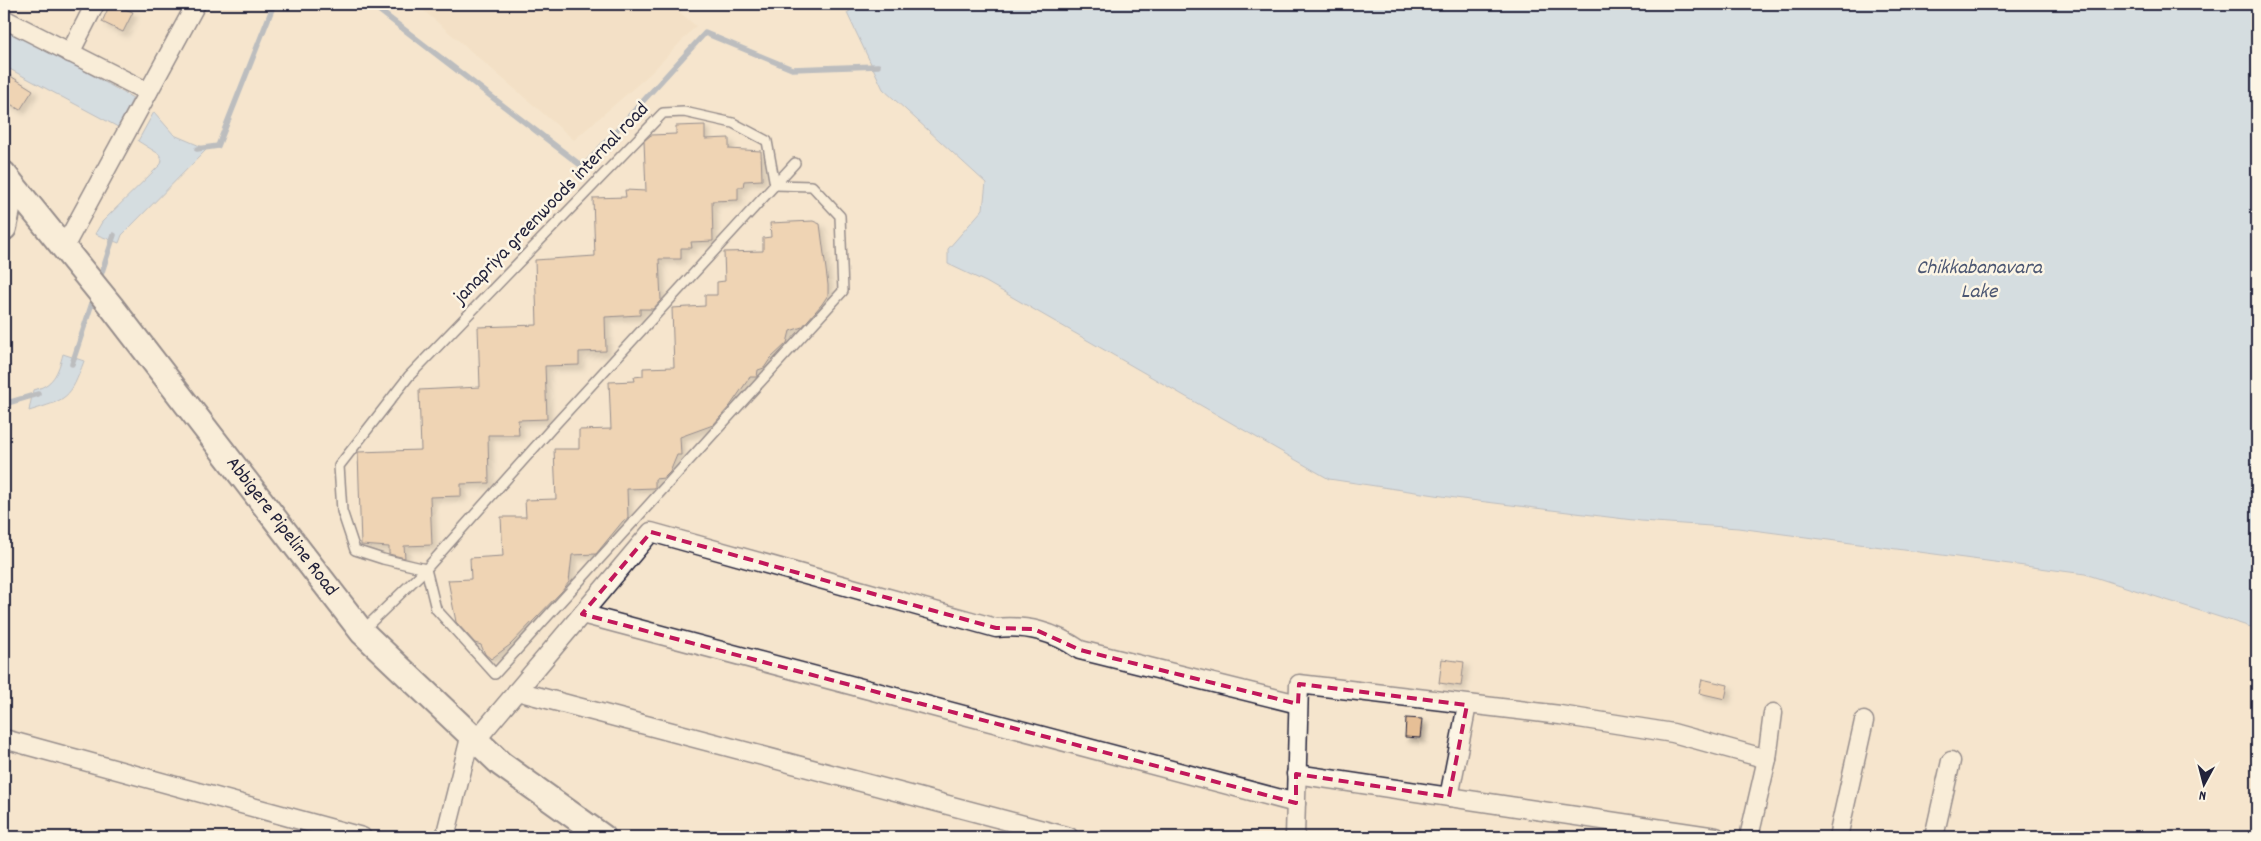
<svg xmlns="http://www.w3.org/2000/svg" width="2261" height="841" viewBox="0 0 2261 841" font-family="Dekko,sans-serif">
	<defs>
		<filter id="shadow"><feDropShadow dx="4.5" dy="4.5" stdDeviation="2.5" flood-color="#0004"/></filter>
	</defs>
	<rect width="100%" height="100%" fill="#f5e5cd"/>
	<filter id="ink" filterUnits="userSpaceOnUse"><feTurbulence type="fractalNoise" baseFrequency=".02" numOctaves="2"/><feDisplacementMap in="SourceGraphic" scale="10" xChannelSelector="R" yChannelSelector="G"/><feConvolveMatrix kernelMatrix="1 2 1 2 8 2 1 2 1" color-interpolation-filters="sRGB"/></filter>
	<g filter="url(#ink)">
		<!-- built -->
		<path fill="#f0dabc" d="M 416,4 L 670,4 L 696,26 L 651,73 L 574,140 Z"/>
		<!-- water -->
		<g fill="#aed2f7" stroke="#768cac">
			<path d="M 859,4 L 2257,4 L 2257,629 L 2085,574 L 1738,528 L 1641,521 L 1462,499 L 1329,479 L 986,282 L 948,264 L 948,249 L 983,209 L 986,183 L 883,89 L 847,13 Z"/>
			<path d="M 4,26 L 133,98 L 118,127 L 4,66 Z"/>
			<path d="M 154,112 L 174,135 L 207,149 L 122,235 L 119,243 L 95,234 L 102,222 L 161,164 L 162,160 L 159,154 L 138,141 Z"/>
			<path d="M 63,354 L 84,361 C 70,399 68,399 29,411 L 33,390 C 53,386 58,373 63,354 Z"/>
		</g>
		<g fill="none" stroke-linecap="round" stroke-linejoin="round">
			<!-- stream -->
			<g stroke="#768cac" stroke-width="5.5">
				<path d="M 371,4 L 583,167 L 705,33 L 792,69 L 878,66"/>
				<path d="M 197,149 L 218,146 L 274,4"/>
				<path d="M 99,281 L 114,235"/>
				<path d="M 72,364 L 94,297"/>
				<path d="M 4,404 L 38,394"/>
			</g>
		</g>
		<!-- building -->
		<g fill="#e6bf96" stroke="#22223b" filter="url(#shadow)">
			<path d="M 110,4 L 133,12 L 123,32 L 102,22 Z"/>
			<path d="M 4,72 L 33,90 L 20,110 L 4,100 Z"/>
			<path d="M 705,125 L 705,139 L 729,138 L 729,149 L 761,151 L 762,180 L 744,181 L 743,187 L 738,187 L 738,200 L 712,201 L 713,241 L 691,242 L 692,248 L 681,248 L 681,259 L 659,259 L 661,300 L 653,309 L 640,309 L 640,315 L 605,317 L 606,351 L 579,352 L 579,365 L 545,366 L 547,419 L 518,420 L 519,435 L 488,435 L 489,483 L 461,484 L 461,496 L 430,497 L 432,545 L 404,546 L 405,558 L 389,554 L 389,547 L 361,545 L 358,452 L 421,450 L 419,390 L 480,387 L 478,327 L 537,325 L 535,260 L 595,256 L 593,198 L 626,197 L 625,190 L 646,191 L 644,141 L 651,135 L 676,134 L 676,126 Z"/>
			<path d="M 813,221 L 820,224 L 828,285 L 828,295 L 822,304 L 802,327 L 790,331 L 787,343 L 770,359 L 764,368 L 758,370 L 757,377 L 750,377 L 730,406 L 713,425 L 680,437 L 681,455 L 677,455 L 670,472 L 664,478 L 655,479 L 655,488 L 627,489 L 628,518 L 623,521 L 596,554 L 572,555 L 569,582 L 562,591 L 510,645 L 491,659 L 485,654 L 481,645 L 475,643 L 456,622 L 448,580 L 471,579 L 470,558 L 503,556 L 501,517 L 526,517 L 525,500 L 556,499 L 554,449 L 579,449 L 579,430 L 611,429 L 609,382 L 635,381 L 634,377 L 643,376 L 643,368 L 674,367 L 672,308 L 705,306 L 705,295 L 717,295 L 717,282 L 725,281 L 724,252 L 763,251 L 763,238 L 771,237 L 770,223 Z"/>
			<path d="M 1442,659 L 1464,662 L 1461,686 L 1439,683 Z"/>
			<path d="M 1702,679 L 1728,685 L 1725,699 L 1699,693 Z"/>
			<path d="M 1406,718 L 1422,719 L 1420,738 L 1405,737 Z"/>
		</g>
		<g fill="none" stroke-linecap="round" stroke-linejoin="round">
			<defs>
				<g id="lane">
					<path d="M 684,112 L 733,123 L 767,141 L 775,185 L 812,186 L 840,216 L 843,291 L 495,674 L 436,609 L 426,569 L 383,559 L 355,550 L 342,511 L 339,466 L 409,376 L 663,113 Z"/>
					<path d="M 362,631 L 426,569 L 552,428 L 795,163"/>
				</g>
				<g id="street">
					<path d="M 4,19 L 148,92"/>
					<path d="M 70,53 L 95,4"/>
					<path d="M 63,249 L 196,4"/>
					<path d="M 582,614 L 1296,803"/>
					<path d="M 517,691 L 1069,837"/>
					<path d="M 4,739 L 362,837"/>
					<path d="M 476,740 L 651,532 L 996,628 C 1028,625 1054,632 1080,650 L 1298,704"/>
					<path d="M 1296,774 L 1716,837"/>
					<path d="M 1449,797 L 1467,705"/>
					<path d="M 445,837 L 471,734"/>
					<path d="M 1295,837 L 1299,684 L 1560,715 L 1673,733 L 1767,759"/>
					<path d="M 1749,837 L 1767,759 L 1773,713"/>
					<path d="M 1838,837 L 1864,721"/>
					<path d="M 1934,837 L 1951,761"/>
				</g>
				<g id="secondary">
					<path id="s1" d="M 4,174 L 111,306 L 362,632 L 501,764 L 603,837"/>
					<path d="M 4,228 L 13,187"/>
				</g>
			</defs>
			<!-- lane casing -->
			<use href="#lane" stroke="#22223b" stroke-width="12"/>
			<!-- street casing -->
			<use href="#street" stroke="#22223b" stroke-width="21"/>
			<!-- secondary casing -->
			<use href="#secondary" stroke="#22223b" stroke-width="28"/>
			<!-- lane -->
			<use href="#lane" stroke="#fcf5e5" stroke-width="9"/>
			<!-- street -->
			<use href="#street" stroke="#fcf5e5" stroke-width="18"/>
			<!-- secondary -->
			<use href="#secondary" stroke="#fcf5e5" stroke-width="24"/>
		</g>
	</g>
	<!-- marked area -->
	<path d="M0 0H2261V841H0ZM 651,532 L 996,628 L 1034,629 L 1080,650 L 1298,704 L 1299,684 L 1467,705 L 1449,797 L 1296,774 L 1296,803 L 582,614 Z" fill="#f5e5cd" fill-opacity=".55" fill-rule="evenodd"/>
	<path fill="none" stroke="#c2185b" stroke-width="4" stroke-dasharray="10 6" stroke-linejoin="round" d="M 651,532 L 996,628 L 1034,629 L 1080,650 L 1298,704 L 1299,684 L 1467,705 L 1449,797 L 1296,774 L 1296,803 L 582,614 Z"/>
	<g text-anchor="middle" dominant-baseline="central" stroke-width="5" stroke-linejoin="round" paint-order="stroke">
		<!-- street labels -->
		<g font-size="20" fill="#22223b" stroke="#fcf5e5">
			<text transform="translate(552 204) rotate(-46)">janapriya greenwoods internal road</text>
			<text stroke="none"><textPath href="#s1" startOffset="449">Abbigere Pipeline Road</textPath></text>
		</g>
		<!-- water labels -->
		<g font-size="21" font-style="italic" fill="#4c5773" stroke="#fcf5e5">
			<text x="1979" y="269">Chikkabanavara<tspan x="1979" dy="24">Lake</tspan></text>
		</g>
	</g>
	<!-- margin -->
	<rect width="2261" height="841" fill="none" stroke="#fcf5e5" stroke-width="20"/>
	<rect x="10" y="10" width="2241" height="821" fill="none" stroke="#22223b" stroke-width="2" filter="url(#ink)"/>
	<!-- north arrow -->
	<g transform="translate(2204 784) rotate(187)" stroke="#fcf5e5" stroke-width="4" paint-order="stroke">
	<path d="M0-4L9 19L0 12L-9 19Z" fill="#22223b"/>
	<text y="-8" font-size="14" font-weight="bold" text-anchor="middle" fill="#22223b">N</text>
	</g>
</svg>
